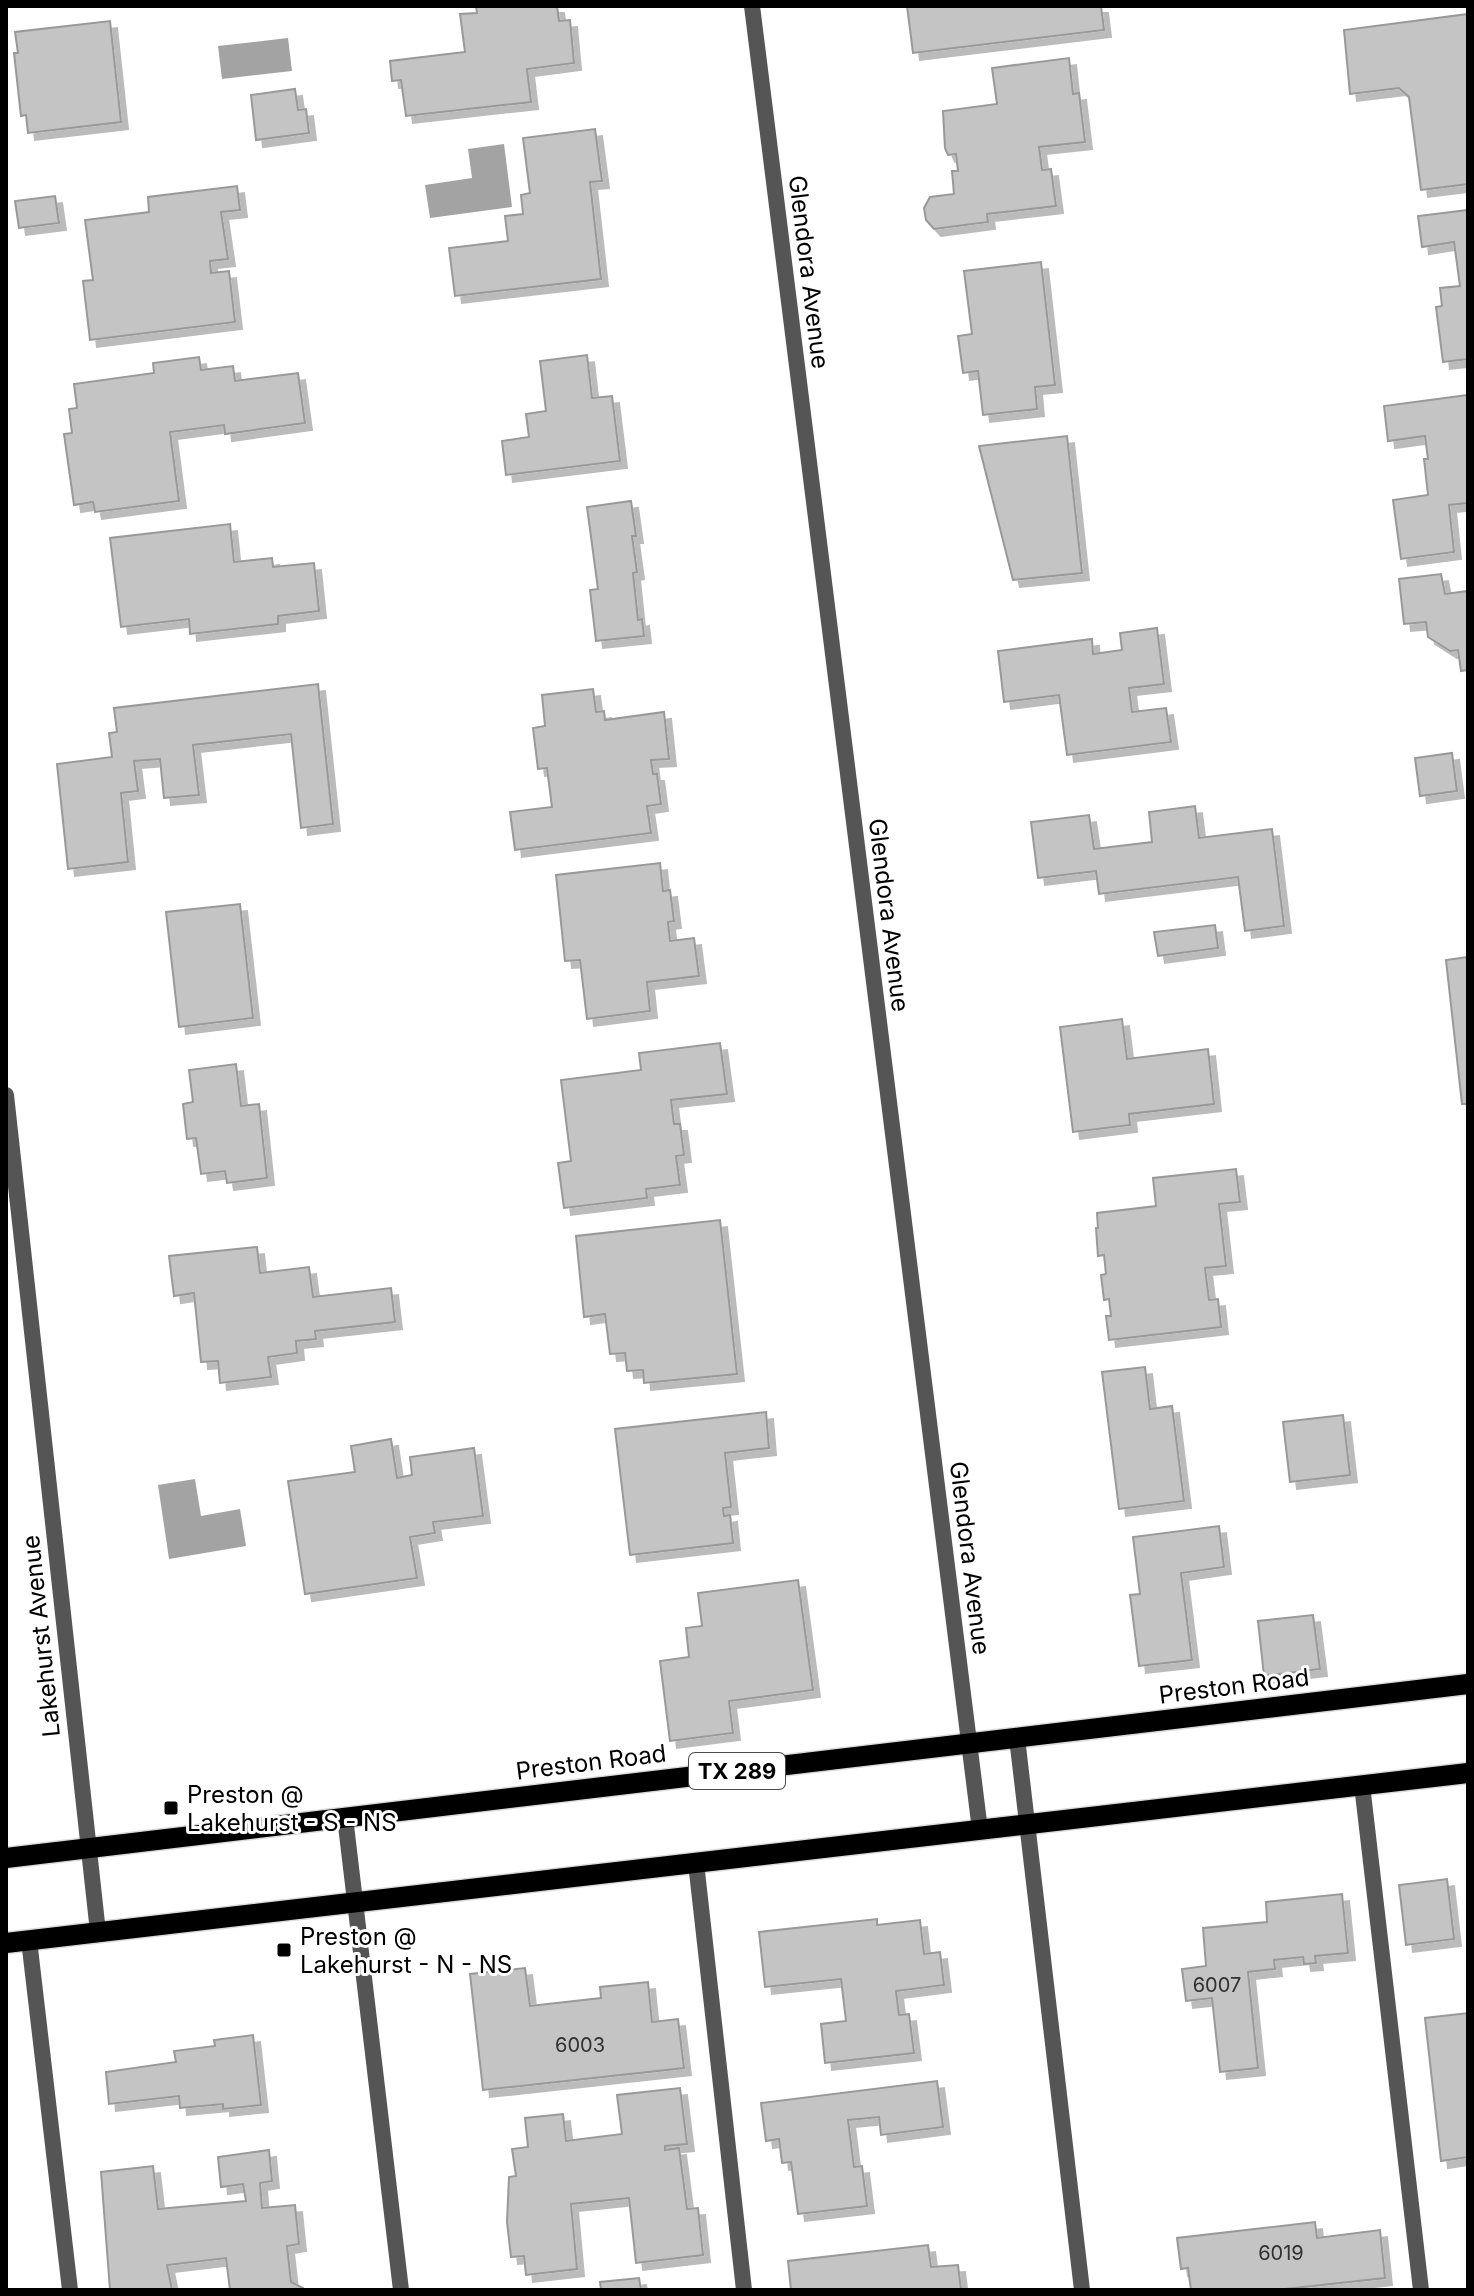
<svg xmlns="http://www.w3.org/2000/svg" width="1474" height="2296" viewBox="0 0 1474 2296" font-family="Inter,sans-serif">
	<defs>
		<filter id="shadow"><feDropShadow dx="7" dy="7" stdDeviation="0" flood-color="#0004"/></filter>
	</defs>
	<rect width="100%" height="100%" fill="#fff"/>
	<!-- water -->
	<g fill="#a3a3a3">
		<path d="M 288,38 L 292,71 L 222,79 L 218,46 Z"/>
		<path d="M 504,144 L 512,207 L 430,218 L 425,185 L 472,178 L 468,149 Z"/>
		<path d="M 195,1479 L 201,1516 L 240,1509 L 246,1546 L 169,1559 L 158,1485 Z"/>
	</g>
	<!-- building -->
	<g fill="#c4c4c4" stroke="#999" stroke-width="2" filter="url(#shadow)">
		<path d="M 476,6 L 557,6 L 559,21 L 570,20 L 574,63 L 527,69 L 531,102 L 406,116 L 401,80 L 392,81 L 390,61 L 465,52 L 460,14 L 477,13 Z"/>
		<path d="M 907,6 L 1101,6 L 1104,30 L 913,53 Z"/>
		<path d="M 1468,14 L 1468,184 L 1421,190 L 1409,97 L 1399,88 L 1350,94 L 1344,30 Z"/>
		<path d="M 110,21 L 121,122 L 28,133 L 26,115 L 21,116 L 14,53 L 18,53 L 15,32 Z"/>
		<path d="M 1069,58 L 1073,94 L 1079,93 L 1085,142 L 1039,147 L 1042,170 L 1051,169 L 1056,206 L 987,214 L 988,222 L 934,229 L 926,220 L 924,208 L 930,197 L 954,194 L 952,171 L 958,171 L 956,154 L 948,155 L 945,148 L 943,111 L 997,104 L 992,68 Z"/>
		<path d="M 295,89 L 298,110 L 306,109 L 309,133 L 256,140 L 251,95 Z"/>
		<path d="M 595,129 L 602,181 L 590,182 L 601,279 L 455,296 L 449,248 L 508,241 L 505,216 L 523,214 L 521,195 L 530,193 L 523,138 Z"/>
		<path d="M 237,186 L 240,210 L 221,212 L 228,259 L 210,261 L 211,273 L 229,271 L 235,322 L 90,340 L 83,281 L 93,280 L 85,220 L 149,212 L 148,197 Z"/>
		<path d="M 55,196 L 59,223 L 19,228 L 15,201 Z"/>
		<path d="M 1468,210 L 1468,359 L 1443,362 L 1436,307 L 1442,306 L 1440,288 L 1460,286 L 1454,242 L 1422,247 L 1418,216 Z"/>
		<path d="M 1041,262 L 1055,385 L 1035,387 L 1037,409 L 983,415 L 978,371 L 963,373 L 958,336 L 972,334 L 964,271 Z"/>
		<path d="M 587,355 L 592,398 L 612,396 L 620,461 L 506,475 L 502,441 L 529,437 L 526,414 L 546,411 L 540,361 Z"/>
		<path d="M 199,357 L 201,370 L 233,366 L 235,381 L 298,373 L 305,423 L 225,434 L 224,425 L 170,432 L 179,501 L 95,512 L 93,502 L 74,505 L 64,434 L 72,433 L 69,409 L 77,408 L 74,384 L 154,373 L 153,363 Z"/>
		<path d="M 1468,395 L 1468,503 L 1449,505 L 1454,552 L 1401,559 L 1393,500 L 1428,495 L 1424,459 L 1428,459 L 1425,436 L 1388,441 L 1384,406 Z"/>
		<path d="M 1067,436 L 1082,573 L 1013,580 L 979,446 Z"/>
		<path d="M 631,501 L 636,536 L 632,536 L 637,572 L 633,573 L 638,620 L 642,619 L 644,636 L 596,641 L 590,590 L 598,589 L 587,507 Z"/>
		<path d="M 230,524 L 234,562 L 272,558 L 273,567 L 314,563 L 319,611 L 278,616 L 278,624 L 190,634 L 189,619 L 121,627 L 110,538 Z"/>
		<path d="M 1441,574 L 1445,594 L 1468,591 L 1468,670 L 1461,671 L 1458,650 L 1450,651 L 1428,637 L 1426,622 L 1404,624 L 1399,579 Z"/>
		<path d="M 1157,628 L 1164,684 L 1129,688 L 1132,712 L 1166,708 L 1171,742 L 1067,755 L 1059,695 L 1004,702 L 998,651 L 1092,639 L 1093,654 L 1122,650 L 1120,633 Z"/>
		<path d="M 318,684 L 333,824 L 301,828 L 291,734 L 193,745 L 199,795 L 164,798 L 160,759 L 134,761 L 138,791 L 121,793 L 128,862 L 68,869 L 57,764 L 112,757 L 109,733 L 117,732 L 114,708 Z"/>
		<path d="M 593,689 L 596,712 L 604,711 L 605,720 L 664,712 L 669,759 L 651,760 L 653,774 L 657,774 L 661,804 L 647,806 L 651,833 L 515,850 L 510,812 L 552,807 L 547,768 L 538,769 L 533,728 L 545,726 L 542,695 Z"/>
		<path d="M 1452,753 L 1457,791 L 1420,796 L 1415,758 Z"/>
		<path d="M 1195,806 L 1199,838 L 1272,829 L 1284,926 L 1245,931 L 1238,877 L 1099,894 L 1096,871 L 1038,878 L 1031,822 L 1089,815 L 1094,849 L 1152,842 L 1149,812 Z"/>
		<path d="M 660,863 L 663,891 L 670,890 L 674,921 L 668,922 L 670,941 L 694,938 L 699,976 L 647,982 L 650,1011 L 587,1019 L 580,960 L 565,961 L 556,875 Z"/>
		<path d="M 240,904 L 253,1018 L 179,1027 L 166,912 Z"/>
		<path d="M 1215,925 L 1218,948 L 1158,956 L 1154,932 Z"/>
		<path d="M 1468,957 L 1468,1104 L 1462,1104 L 1446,960 Z"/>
		<path d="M 1122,1019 L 1127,1059 L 1208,1049 L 1214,1104 L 1129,1114 L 1130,1125 L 1073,1132 L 1060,1027 Z"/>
		<path d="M 720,1043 L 727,1094 L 671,1100 L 674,1124 L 680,1124 L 684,1155 L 676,1156 L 680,1185 L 646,1189 L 647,1198 L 564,1208 L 558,1163 L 571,1161 L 561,1080 L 641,1070 L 639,1053 Z"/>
		<path d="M 236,1064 L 241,1106 L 259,1104 L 267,1178 L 227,1183 L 225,1171 L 201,1174 L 196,1138 L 187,1139 L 183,1104 L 193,1102 L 189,1070 Z"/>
		<path d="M 1236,1169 L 1240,1202 L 1219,1204 L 1226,1266 L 1205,1268 L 1209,1300 L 1218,1299 L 1221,1327 L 1109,1340 L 1106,1316 L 1111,1316 L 1109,1299 L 1104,1300 L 1101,1275 L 1106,1274 L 1104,1255 L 1098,1256 L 1096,1228 L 1098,1228 L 1097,1213 L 1156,1206 L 1153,1178 Z"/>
		<path d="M 720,1220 L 737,1374 L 644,1383 L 643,1370 L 627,1371 L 625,1353 L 610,1354 L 605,1314 L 584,1317 L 576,1236 Z"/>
		<path d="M 257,1247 L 260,1273 L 309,1267 L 313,1297 L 391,1288 L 395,1322 L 315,1331 L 316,1339 L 296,1341 L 297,1353 L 268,1357 L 271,1377 L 220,1383 L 218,1361 L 201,1362 L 194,1293 L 174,1296 L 169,1256 Z"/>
		<path d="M 1145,1367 L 1150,1409 L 1172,1406 L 1184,1501 L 1119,1509 L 1102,1372 Z"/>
		<path d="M 766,1412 L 769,1448 L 725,1453 L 731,1507 L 723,1508 L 724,1516 L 730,1515 L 733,1543 L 630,1555 L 615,1429 Z"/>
		<path d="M 1343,1415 L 1350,1475 L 1290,1482 L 1283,1422 Z"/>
		<path d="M 391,1439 L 397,1478 L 412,1475 L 410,1457 L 474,1448 L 483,1516 L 433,1522 L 435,1533 L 410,1537 L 417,1578 L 305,1594 L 288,1481 L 355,1472 L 351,1446 Z"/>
		<path d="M 1219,1526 L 1224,1567 L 1181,1573 L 1192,1660 L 1139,1666 L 1130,1595 L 1140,1594 L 1133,1537 Z"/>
		<path d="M 798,1580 L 813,1690 L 729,1701 L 733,1733 L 670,1741 L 660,1661 L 689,1657 L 686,1628 L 702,1626 L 698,1593 Z"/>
		<path d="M 1313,1615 L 1320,1669 L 1264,1676 L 1258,1621 Z"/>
		<path d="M 1447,1879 L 1454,1939 L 1406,1945 L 1399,1885 Z"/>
		<path d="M 1342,1894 L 1348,1953 L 1315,1956 L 1316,1963 L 1304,1964 L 1303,1957 L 1274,1960 L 1275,1969 L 1248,1972 L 1258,2068 L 1220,2072 L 1212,1998 L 1186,2001 L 1182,1969 L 1206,1966 L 1203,1928 L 1267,1922 L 1266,1902 Z"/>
		<path d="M 877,1919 L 877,1925 L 920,1920 L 924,1954 L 940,1952 L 944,1985 L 896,1991 L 899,2015 L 909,2014 L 914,2053 L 825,2063 L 821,2024 L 846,2021 L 841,1979 L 765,1987 L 759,1932 Z"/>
		<path d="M 525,1968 L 530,2006 L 601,1998 L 600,1987 L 648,1982 L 652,2022 L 678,2019 L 684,2068 L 483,2090 L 470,1974 Z"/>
		<path d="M 1468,2013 L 1468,2157 L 1441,2161 L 1425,2018 Z"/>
		<path d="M 253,2035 L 261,2105 L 223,2109 L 223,2104 L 180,2108 L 179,2096 L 109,2104 L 106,2072 L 176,2062 L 174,2051 L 215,2046 L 214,2040 Z"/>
		<path d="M 937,2081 L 943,2127 L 881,2135 L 879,2117 L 848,2120 L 854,2167 L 862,2166 L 867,2206 L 798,2214 L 791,2162 L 782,2163 L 779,2139 L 766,2141 L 761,2103 Z"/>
		<path d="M 680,2088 L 687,2144 L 665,2146 L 665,2150 L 679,2148 L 687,2209 L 698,2208 L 703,2255 L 636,2263 L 629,2198 L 571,2204 L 577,2269 L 526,2275 L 524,2256 L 511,2257 L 507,2222 L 509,2177 L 516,2176 L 512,2149 L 528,2147 L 525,2118 L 563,2114 L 566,2141 L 622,2134 L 617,2095 Z"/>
		<path d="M 269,2150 L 272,2181 L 260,2183 L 262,2208 L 295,2205 L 299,2244 L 287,2246 L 291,2282 L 303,2288 L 303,2290 L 230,2290 L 226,2258 L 167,2265 L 172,2290 L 110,2290 L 101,2172 L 153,2166 L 158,2209 L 246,2201 L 243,2184 L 221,2187 L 218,2157 Z"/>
		<path d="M 1315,2222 L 1317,2238 L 1380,2230 L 1385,2278 L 1276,2290 L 1191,2290 L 1188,2268 L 1181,2269 L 1177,2238 Z"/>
		<path d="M 928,2245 L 931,2267 L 958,2265 L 961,2290 L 791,2290 L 788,2261 Z"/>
		<path d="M 639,2278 L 641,2290 L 601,2290 L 600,2282 Z"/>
	</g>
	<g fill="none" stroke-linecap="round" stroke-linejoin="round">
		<defs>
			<g id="primary">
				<path d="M 6,1858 L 1468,1684"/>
				<path d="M 6,1943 L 1468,1773"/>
			</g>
		</defs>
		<!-- primary casing -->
		<use href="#primary" stroke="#dbdbdb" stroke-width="23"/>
		<!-- lane -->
		<g stroke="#555" stroke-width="16">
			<path d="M 1362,1785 L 1421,2290"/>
			<path d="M 696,1863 L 744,2290"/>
			<path d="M 29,1940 L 70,2290"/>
		</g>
		<!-- street -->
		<g stroke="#555" stroke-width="16">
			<path d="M 752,6 L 980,1830"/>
			<path d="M 6,1095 L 98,1932"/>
			<path d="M 1017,1738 L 1082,2290"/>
			<path d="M 345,1817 L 401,2290"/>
		</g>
		<!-- primary -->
		<use href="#primary" stroke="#000" stroke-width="20"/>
	</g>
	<!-- markers -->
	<g fill="#000" stroke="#fff" stroke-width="3">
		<rect x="163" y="1800" width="16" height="16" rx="4"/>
		<rect x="276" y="1942" width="16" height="16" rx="4"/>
	</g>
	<g text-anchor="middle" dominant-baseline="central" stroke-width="6" stroke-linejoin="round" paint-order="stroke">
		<!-- number labels -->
		<g font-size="20" fill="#313131">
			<text x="1217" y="1985">6007</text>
			<text x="580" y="2045">6003</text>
			<text x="1281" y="2253">6019</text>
		</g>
		<!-- shield labels -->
		<rect fill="#fff" stroke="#4c4c4c" stroke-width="2" x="689" y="1753" width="96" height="36" rx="6"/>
		<g font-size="22" font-weight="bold" fill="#000">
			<text x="737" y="1771">TX 289</text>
		</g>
		<!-- street labels -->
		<g font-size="24" fill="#000" stroke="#fff">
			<text transform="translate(809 272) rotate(83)">Glendora Avenue</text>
			<text transform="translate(889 915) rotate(83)">Glendora Avenue</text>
			<text transform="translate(970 1558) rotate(83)">Glendora Avenue</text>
			<text transform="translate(41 1636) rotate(-96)">Lakehurst Avenue</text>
			<text transform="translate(1234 1686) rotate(-7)">Preston Road</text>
			<text transform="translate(591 1762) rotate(-7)">Preston Road</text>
		</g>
		<!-- poi labels -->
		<g font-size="24" fill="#000" stroke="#fff" text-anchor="start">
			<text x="187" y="1794">Preston @<tspan x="187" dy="28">Lakehurst - S - NS</tspan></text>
			<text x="300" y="1936">Preston @<tspan x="300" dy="28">Lakehurst - N - NS</tspan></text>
		</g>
	</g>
	<!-- border -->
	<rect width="1474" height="2296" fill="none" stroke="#000000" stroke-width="16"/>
</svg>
